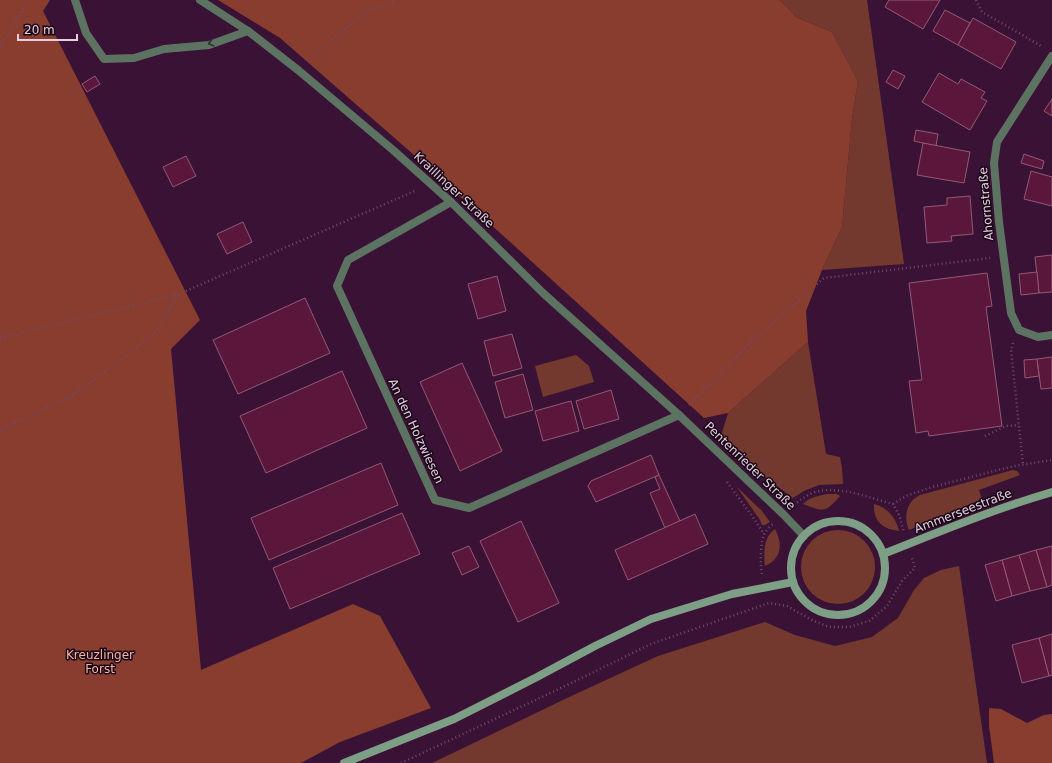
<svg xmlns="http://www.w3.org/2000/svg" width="1052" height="763" viewBox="0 0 1052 763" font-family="'DejaVu Sans',sans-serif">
	<rect width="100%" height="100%" fill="#3a1235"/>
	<!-- green -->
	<g fill="#74392e">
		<path d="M 780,0 L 867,0 L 904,264 L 822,270 L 842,227 L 852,119 L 858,81 L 832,32 L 796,17 Z"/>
		<path d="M 808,342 L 826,454 L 840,457 L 842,468 L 843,484 L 819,485 L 804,491 L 793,498 L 766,478 L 721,436 L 728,413 Z"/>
		<path d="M 576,355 L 589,366 L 594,382 L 543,397 L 535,366 Z"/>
		<path d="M 1013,470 L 1017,471 L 1020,475 L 979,490 L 982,499 L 909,530 C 905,521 905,509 912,501 C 914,498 917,497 920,495 Z"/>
		<path d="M 737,487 L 762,511 L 770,522 L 765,525 L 762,525 L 760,520 Z"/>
		<path d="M 827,494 L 837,494 L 840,496 C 825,513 824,512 803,504 C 810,497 818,496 827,494 Z"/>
		<path d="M 874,504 C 887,507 896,518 899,531 C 882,529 873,521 874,504 Z"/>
		<path d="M 775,529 C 780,539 783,551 774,560 C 771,563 768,564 765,566 C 764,552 763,538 775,529 Z"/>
		<circle cx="838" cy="567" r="37"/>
		<path d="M 959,566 L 987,763 L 432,763 L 567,698 L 658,656 L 765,622 L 795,635 L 835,646 L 872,637 L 898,618 L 914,590 L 924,578 L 941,570 Z"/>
	</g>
	<!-- forest -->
	<g fill="#883d2f">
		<path d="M 0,0 L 50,0 L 43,11 L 200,320 L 171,349 L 201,670 L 353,604 L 380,616 L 431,708 L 340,742 L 301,763 L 0,763 Z"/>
		<path d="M 218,0 L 780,0 L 796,17 L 832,32 L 858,81 L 852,119 L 842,227 L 822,270 L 806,311 L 808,342 L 728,413 L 704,418 L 422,162 L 280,38 Z"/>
		<path d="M 989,708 L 1001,709 L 1027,723 L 1044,715 L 1052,714 L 1052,763 L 994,763 L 989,726 Z"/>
	</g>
	<!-- building -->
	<g fill="#5b163b" stroke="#935a73">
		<path d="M 889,0 L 940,0 L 923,29 L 885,7 Z"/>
		<path d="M 945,10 L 970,23 L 958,45 L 933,31 Z"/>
		<path d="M 973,18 L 1016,42 L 1001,69 L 958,45 Z"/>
		<path d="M 893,70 L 905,76 L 898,89 L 886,82 Z"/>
		<path d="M 939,73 L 958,84 L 961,79 L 985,92 L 981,98 L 987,101 L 970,130 L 922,102 Z"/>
		<path d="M 95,76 L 100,84 L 87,92 L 82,84 Z"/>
		<path d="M 1052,99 L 1052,116 L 1044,111 Z"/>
		<path d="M 916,130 L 938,134 L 936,146 L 914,141 Z"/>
		<path d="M 923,143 L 970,152 L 964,183 L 917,175 Z"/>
		<path d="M 1024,154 L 1044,161 L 1042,169 L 1021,163 Z"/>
		<path d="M 186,156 L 196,176 L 173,187 L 163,167 Z"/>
		<path d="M 1031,171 L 1052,177 L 1052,206 L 1024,199 Z"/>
		<path d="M 970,196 L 973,234 L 951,236 L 952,241 L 927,243 L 924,207 L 947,205 L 947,198 Z"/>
		<path d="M 243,222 L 252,242 L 227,254 L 217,234 Z"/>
		<path d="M 1052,255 L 1052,292 L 1039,293 L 1035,257 Z"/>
		<path d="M 1037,272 L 1039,293 L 1021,295 L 1019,274 Z"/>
		<path d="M 987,273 L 992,306 L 986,307 L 1002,426 L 929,436 L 928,431 L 916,433 L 909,381 L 922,380 L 909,283 Z"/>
		<path d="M 497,276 L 506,311 L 478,319 L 468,284 Z"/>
		<path d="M 305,298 L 330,353 L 238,394 L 213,340 Z"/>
		<path d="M 512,334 L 522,368 L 493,376 L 484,341 Z"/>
		<path d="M 1052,357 L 1052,388 L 1041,389 L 1037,359 Z"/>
		<path d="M 1037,359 L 1039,376 L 1025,378 L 1024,360 Z"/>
		<path d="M 462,363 L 502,451 L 460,471 L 420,382 Z"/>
		<path d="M 342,371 L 367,428 L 266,473 L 240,416 Z"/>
		<path d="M 523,374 L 533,410 L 505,418 L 495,382 Z"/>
		<path d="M 611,390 L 619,419 L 584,429 L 576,401 Z"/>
		<path d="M 571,401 L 579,431 L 543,441 L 535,411 Z"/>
		<path d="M 651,455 L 659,475 L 596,502 L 588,486 L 591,481 Z"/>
		<path d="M 381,463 L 398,505 L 269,560 L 251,518 Z"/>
		<path d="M 659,475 L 680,521 L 665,528 L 650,493 L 660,489 L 655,477 Z"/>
		<path d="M 402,513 L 420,554 L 290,609 L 273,568 Z"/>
		<path d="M 695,514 L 708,544 L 628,580 L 615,550 Z"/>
		<path d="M 521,521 L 559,603 L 518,622 L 480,541 Z"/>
		<path d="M 469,546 L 479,567 L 462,575 L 452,553 Z"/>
		<path d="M 1052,546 L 1052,585 L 1047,587 L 1036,550 Z"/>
		<path d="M 1036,550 L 1047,587 L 1030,591 L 1019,555 Z"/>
		<path d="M 1019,555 L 1030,591 L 1012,596 L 1002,560 Z"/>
		<path d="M 1002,560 L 1012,596 L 996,601 L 985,565 Z"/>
		<path d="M 1052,634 L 1052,675 L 1049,676 L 1039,638 Z"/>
		<path d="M 1039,638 L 1049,676 L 1022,683 L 1012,645 Z"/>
	</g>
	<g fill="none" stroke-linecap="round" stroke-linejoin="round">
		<!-- path -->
		<g stroke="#6f4b6a" stroke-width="2.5" stroke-dasharray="1 3" stroke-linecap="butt">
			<path d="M 976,0 L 982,12 L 1038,44 L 1042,47"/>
			<path d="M 0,51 L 1,46 L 29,0"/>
			<path d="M 308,61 L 363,14 L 396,0"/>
			<path d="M 0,338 L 179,294 L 417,190"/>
			<path d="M 1013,343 L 1011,349 L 1023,465"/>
			<path d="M 689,405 L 754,339 L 824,278 L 990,258"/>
			<path d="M 0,430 L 73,395 L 124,358 L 157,330 L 179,294"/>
			<path d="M 985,436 L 1006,426 L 1019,425"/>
			<path d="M 727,482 L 752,516 L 764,534"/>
			<path d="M 893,504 L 906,496 L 932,487 L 1014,466 L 1052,460"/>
			<path d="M 794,505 C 799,501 804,497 810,494 C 834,483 869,498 893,504 L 899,515 L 904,532"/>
			<path d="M 762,574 C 760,565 760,540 765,533 C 767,529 771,526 774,523"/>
			<path d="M 401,763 L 561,688 L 651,644 L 769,603 L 787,606 L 814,621 L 829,627 L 849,627 L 869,621 L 887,606 L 902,581 L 915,568 L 912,558"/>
		</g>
		<!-- lane -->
		<path stroke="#5d7362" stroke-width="8" d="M 75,0 L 86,33 L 104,59 L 134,58 L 164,49 L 209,45 L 248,31"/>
		<!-- street -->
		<g stroke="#5d7362" stroke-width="8">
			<path d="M 200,0 L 248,31 L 298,70 L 393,150 L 451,202 L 543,293 L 679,415 L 783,514 L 804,536"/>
			<path d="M 1052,56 L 997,142 L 994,163 L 999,222 L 1011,313 L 1019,330 L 1038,337 L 1052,335"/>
			<path d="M 451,202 L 348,260 L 337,286 L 435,500 L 469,508 L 679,415"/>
		</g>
		<!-- secondary -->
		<g stroke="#7c9f85" stroke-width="8">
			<circle cx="838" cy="568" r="47"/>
			<path d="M 883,554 C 939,532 994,509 1052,492"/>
			<path d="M 344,763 L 454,719 L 537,677 L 595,646 L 651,619 L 732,594 L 793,582"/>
		</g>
	</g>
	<!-- one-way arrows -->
	<defs><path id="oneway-chevron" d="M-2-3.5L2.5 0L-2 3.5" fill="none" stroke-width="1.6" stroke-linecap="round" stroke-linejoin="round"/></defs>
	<use stroke="#302d30" href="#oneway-chevron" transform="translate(211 43) rotate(165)"/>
	<g text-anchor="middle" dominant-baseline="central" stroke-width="3" stroke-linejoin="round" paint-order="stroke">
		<!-- street labels -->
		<g font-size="12" fill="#e8cee3" stroke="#170715">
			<text transform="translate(454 190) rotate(43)">Kraillinger Straße</text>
			<text transform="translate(986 204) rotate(-95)">Ahornstraße</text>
			<text transform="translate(416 431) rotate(65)">An den Holzwiesen</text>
			<text transform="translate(750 466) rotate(44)">Pentenrieder Straße</text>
			<text transform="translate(963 511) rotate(-21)">Ammerseestraße</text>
		</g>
		<!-- park labels -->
		<g font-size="12" fill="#f8b4a6" stroke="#170715">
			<text x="100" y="655">Kreuzlinger<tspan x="100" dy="14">Forst</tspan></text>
		</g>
	</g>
	<!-- scale -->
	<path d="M18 34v6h59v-6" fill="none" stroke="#e8cee3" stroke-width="2"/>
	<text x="24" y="34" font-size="12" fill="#e8cee3" stroke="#170715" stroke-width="3" paint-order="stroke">20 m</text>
</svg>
